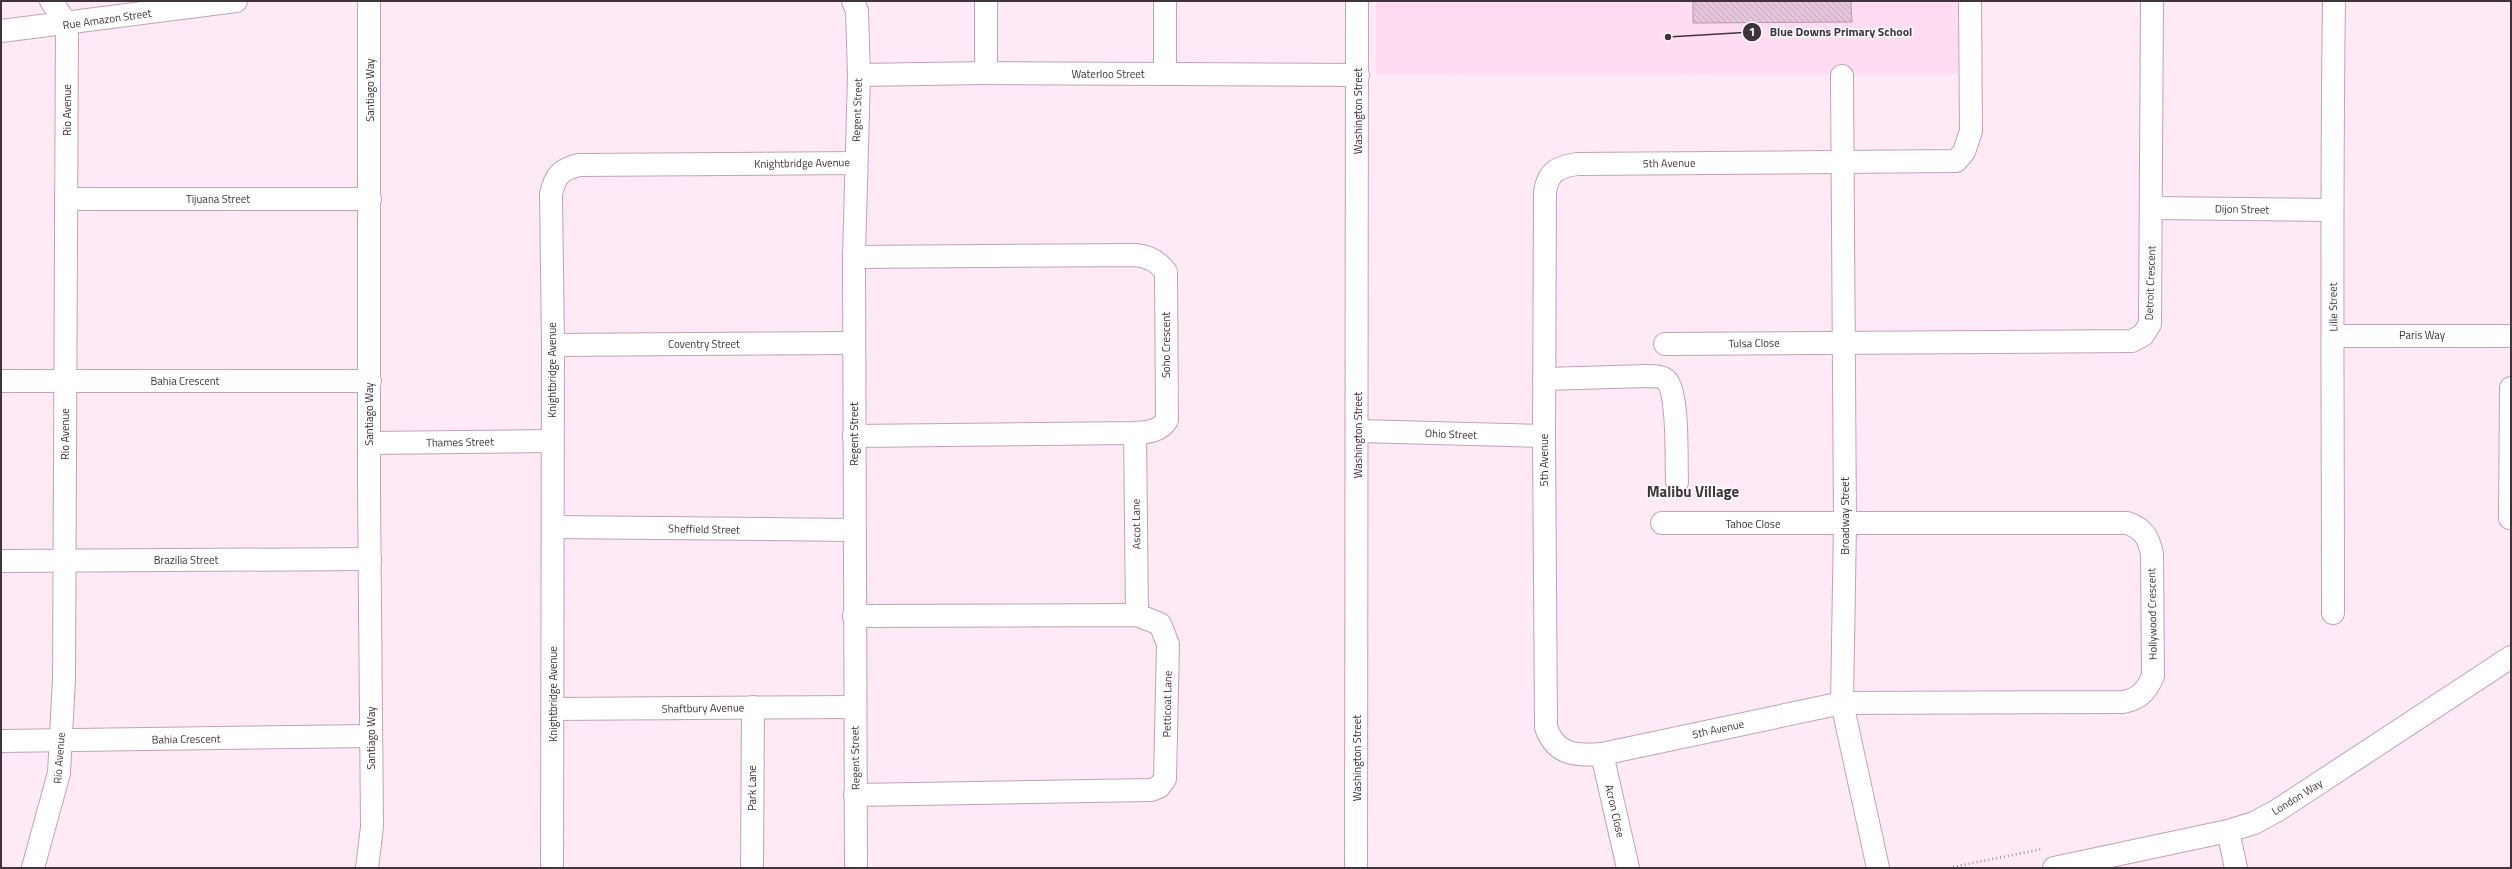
<svg xmlns="http://www.w3.org/2000/svg" width="2512" height="869" viewBox="0 0 2512 869" font-family="'Titillium Web',sans-serif">
	<defs>
		<pattern id="building-back-hatch" width="6" height="6" patternUnits="userSpaceOnUse"><rect width="6" height="6" fill="#e5c4da"/><path d="M-1 5l2 2M0 0l6 6M5-1l2 2" fill="none" stroke="#c6a9bc"/></pattern>
	</defs>
	<rect width="100%" height="100%" fill="#fee9f6"/>
	<!-- built -->
	<path fill="#fedcf2" d="M 1376,1 L 1960,1 L 1960,74 L 1376,75 Z"/>
	<!-- building -->
	<path fill="url(#building-back-hatch)" stroke="#b898ad" d="M 1693,1 L 1851,1 L 1852,22 L 1693,23 Z"/>
	<g fill="none" stroke-linecap="round" stroke-linejoin="round">
		<defs>
			<g id="minor">
				<path d="M 853,1 L 857,11 L 859,75 L 854,257 L 856,868"/>
				<path d="M 1,31 L 236,1"/>
				<path d="M 986,73 L 986,1"/>
				<path d="M 1165,74 L 1165,1"/>
				<path d="M 859,75 L 986,73 L 1358,75"/>
				<path d="M 1842,76 L 1845,524 L 1842,703 L 1878,868"/>
				<path d="M 66,199 L 370,199"/>
				<path d="M 2152,208 L 2331,210"/>
				<path d="M 854,257 L 1135,255 C 1148,256 1158,261 1166,272 L 1167,420 C 1159,432 1148,432 1135,433 L 854,436"/>
				<path d="M 2333,336 L 2511,336"/>
				<path d="M 1665,344 L 2132,341 L 2143,335 L 2150,324 L 2152,1"/>
				<path d="M 553,345 L 854,343"/>
				<path d="M 1544,379 L 1647,376 C 1654,376 1663,376 1667,381 C 1679,396 1676,461 1677,482"/>
				<path d="M 1,381 L 370,381"/>
				<path d="M 1359,431 L 1544,436"/>
				<path d="M 1135,433 L 1137,615"/>
				<path d="M 369,443 L 552,441"/>
				<path d="M 2510,518 L 2511,388"/>
				<path d="M 1662,523 L 2127,523 C 2143,528 2149,538 2152,554 L 2153,676 C 2146,692 2139,699 2123,702 L 1842,703 L 1602,754 C 1576,756 1555,755 1546,727 L 1544,436 L 1545,192 C 1548,172 1557,167 1577,164 L 1956,161 L 1964,152 L 1971,131 L 1970,1"/>
				<path d="M 553,527 L 854,530"/>
				<path d="M 1,561 L 370,559"/>
				<path d="M 2333,613 C 2333,409 2331,205 2334,1"/>
				<path d="M 854,616 L 1137,615 L 1160,624 L 1168,644 L 1165,779 L 1159,787 L 1151,790 L 855,795"/>
				<path d="M 553,709 L 854,707"/>
				<path d="M 1,741 L 371,736"/>
				<path d="M 1602,754 L 1628,868"/>
				<path d="M 2228,831 L 2236,868"/>
				<path d="M 33,868 L 59,773 L 64,679 L 67,24 L 51,1"/>
				<path d="M 367,868 L 372,827 L 369,492 L 369,1"/>
				<path d="M 552,868 L 553,345 L 551,194 C 555,176 561,169 579,165 L 856,163"/>
				<path d="M 752,868 L 753,707"/>
				<path d="M 1356,868 L 1357,1"/>
				<path d="M 2054,868 L 2228,831 L 2254,823 L 2278,810 L 2511,657"/>
			</g>
		</defs>
		<!-- minor casing -->
		<use href="#minor" stroke="#c2a2b7" stroke-width="24"/>
		<!-- path -->
		<path stroke="#9e8d98" stroke-width="2.5" stroke-dasharray="1 3" stroke-linecap="butt" d="M 1953,867 L 2042,849"/>
		<!-- minor -->
		<use href="#minor" stroke="#fff" stroke-width="22"/>
	</g>
	<g text-anchor="middle" dominant-baseline="central" stroke-width="3" stroke-linejoin="round" paint-order="stroke">
		<!-- street labels -->
		<g font-size="11" fill="#40333c" stroke="#fff">
			<text transform="translate(107 19) rotate(-8)">Rue Amazon Street</text>
			<text x="1108" y="74">Waterloo Street</text>
			<text transform="translate(370 90) rotate(-90)">Santiago Way</text>
			<text transform="translate(67 110) rotate(-90)">Rio Avenue</text>
			<text transform="translate(857 110) rotate(-88)">Regent Street</text>
			<text transform="translate(1358 111) rotate(-90)">Washington Street</text>
			<text transform="translate(802 163) rotate(-1)">Knightbridge Avenue</text>
			<text transform="translate(1669 163) rotate(-1)">5th Avenue</text>
			<text x="218" y="199">Tijuana Street</text>
			<text transform="translate(2242 209) rotate(1)">Dijon Street</text>
			<text transform="translate(2150 283) rotate(-88)">Detroit Crescent</text>
			<text transform="translate(2333 307) rotate(-91)">Lille Street</text>
			<text x="2422" y="335">Paris Way</text>
			<text transform="translate(1754 343) rotate(-1)">Tulsa Close</text>
			<text x="704" y="344">Coventry Street</text>
			<text transform="translate(1166 345) rotate(-90)">Soho Crescent</text>
			<text transform="translate(552 370) rotate(-90)">Knightbridge Avenue</text>
			<text x="185" y="381">Bahia Crescent</text>
			<text transform="translate(369 414) rotate(-90)">Santiago Way</text>
			<text transform="translate(65 434) rotate(-90)">Rio Avenue</text>
			<text transform="translate(854 434) rotate(-90)">Regent Street</text>
			<text transform="translate(1451 434) rotate(2)">Ohio Street</text>
			<text transform="translate(1358 435) rotate(-90)">Washington Street</text>
			<text transform="translate(460 442) rotate(-1)">Thames Street</text>
			<text transform="translate(1544 460) rotate(-90)">5th Avenue</text>
			<text transform="translate(1845 516) rotate(-90)">Broadway Street</text>
			<text transform="translate(1136 524) rotate(-91)">Ascot Lane</text>
			<text x="1753" y="524">Tahoe Close</text>
			<text transform="translate(704 529) rotate(1)">Sheffield Street</text>
			<text x="186" y="560">Brazilia Street</text>
			<text transform="translate(2152 614) rotate(-91)">Hollywood Crescent</text>
			<text transform="translate(553 694) rotate(-90)">Knightbridge Avenue</text>
			<text transform="translate(1167 704) rotate(-89)">Petticoat Lane</text>
			<text transform="translate(703 708) rotate(-1)">Shaftbury Avenue</text>
			<text transform="translate(1718 729) rotate(-12)">5th Avenue</text>
			<text transform="translate(371 738) rotate(-90)">Santiago Way</text>
			<text transform="translate(186 739) rotate(-1)">Bahia Crescent</text>
			<text transform="translate(59 758) rotate(-86)">Rio Avenue</text>
			<text transform="translate(855 758) rotate(-91)">Regent Street</text>
			<text transform="translate(1357 758) rotate(-90)">Washington Street</text>
			<text transform="translate(752 788) rotate(-90)">Park Lane</text>
			<text transform="translate(2297 797) rotate(-32)">London Way</text>
			<text transform="translate(1615 811) rotate(77)">Acron Close</text>
		</g>
		<!-- district labels -->
		<g font-size="15" font-weight="bold" fill="#40333c" stroke="#fff">
			<text x="1693" y="491">Malibu Village</text>
		</g>
	</g>
	<!-- callouts -->
	<path fill="none" stroke="#40333c" stroke-width="1.5" d="M1668 37L1752 32"/>
	<g fill="#40333c" stroke="#fff" stroke-width="1.5">
		<circle cx="1668" cy="37" r="4"/>
		<circle cx="1752" cy="32" r="10"/>
	</g>
	<g font-size="12" text-anchor="middle" font-weight="bold" fill="#fff">
		<text x="1752" y="36">1</text>
	</g>
	<g font-size="12" text-anchor="middle" font-weight="bold" fill="#40333c" stroke="#fff" stroke-width="3" stroke-linejoin="round" paint-order="stroke">
		<text x="1841" y="36">Blue Downs Primary School</text>
	</g>
	<!-- border -->
	<rect width="2512" height="869" fill="none" stroke="#40333c" stroke-width="4"/>
</svg>
